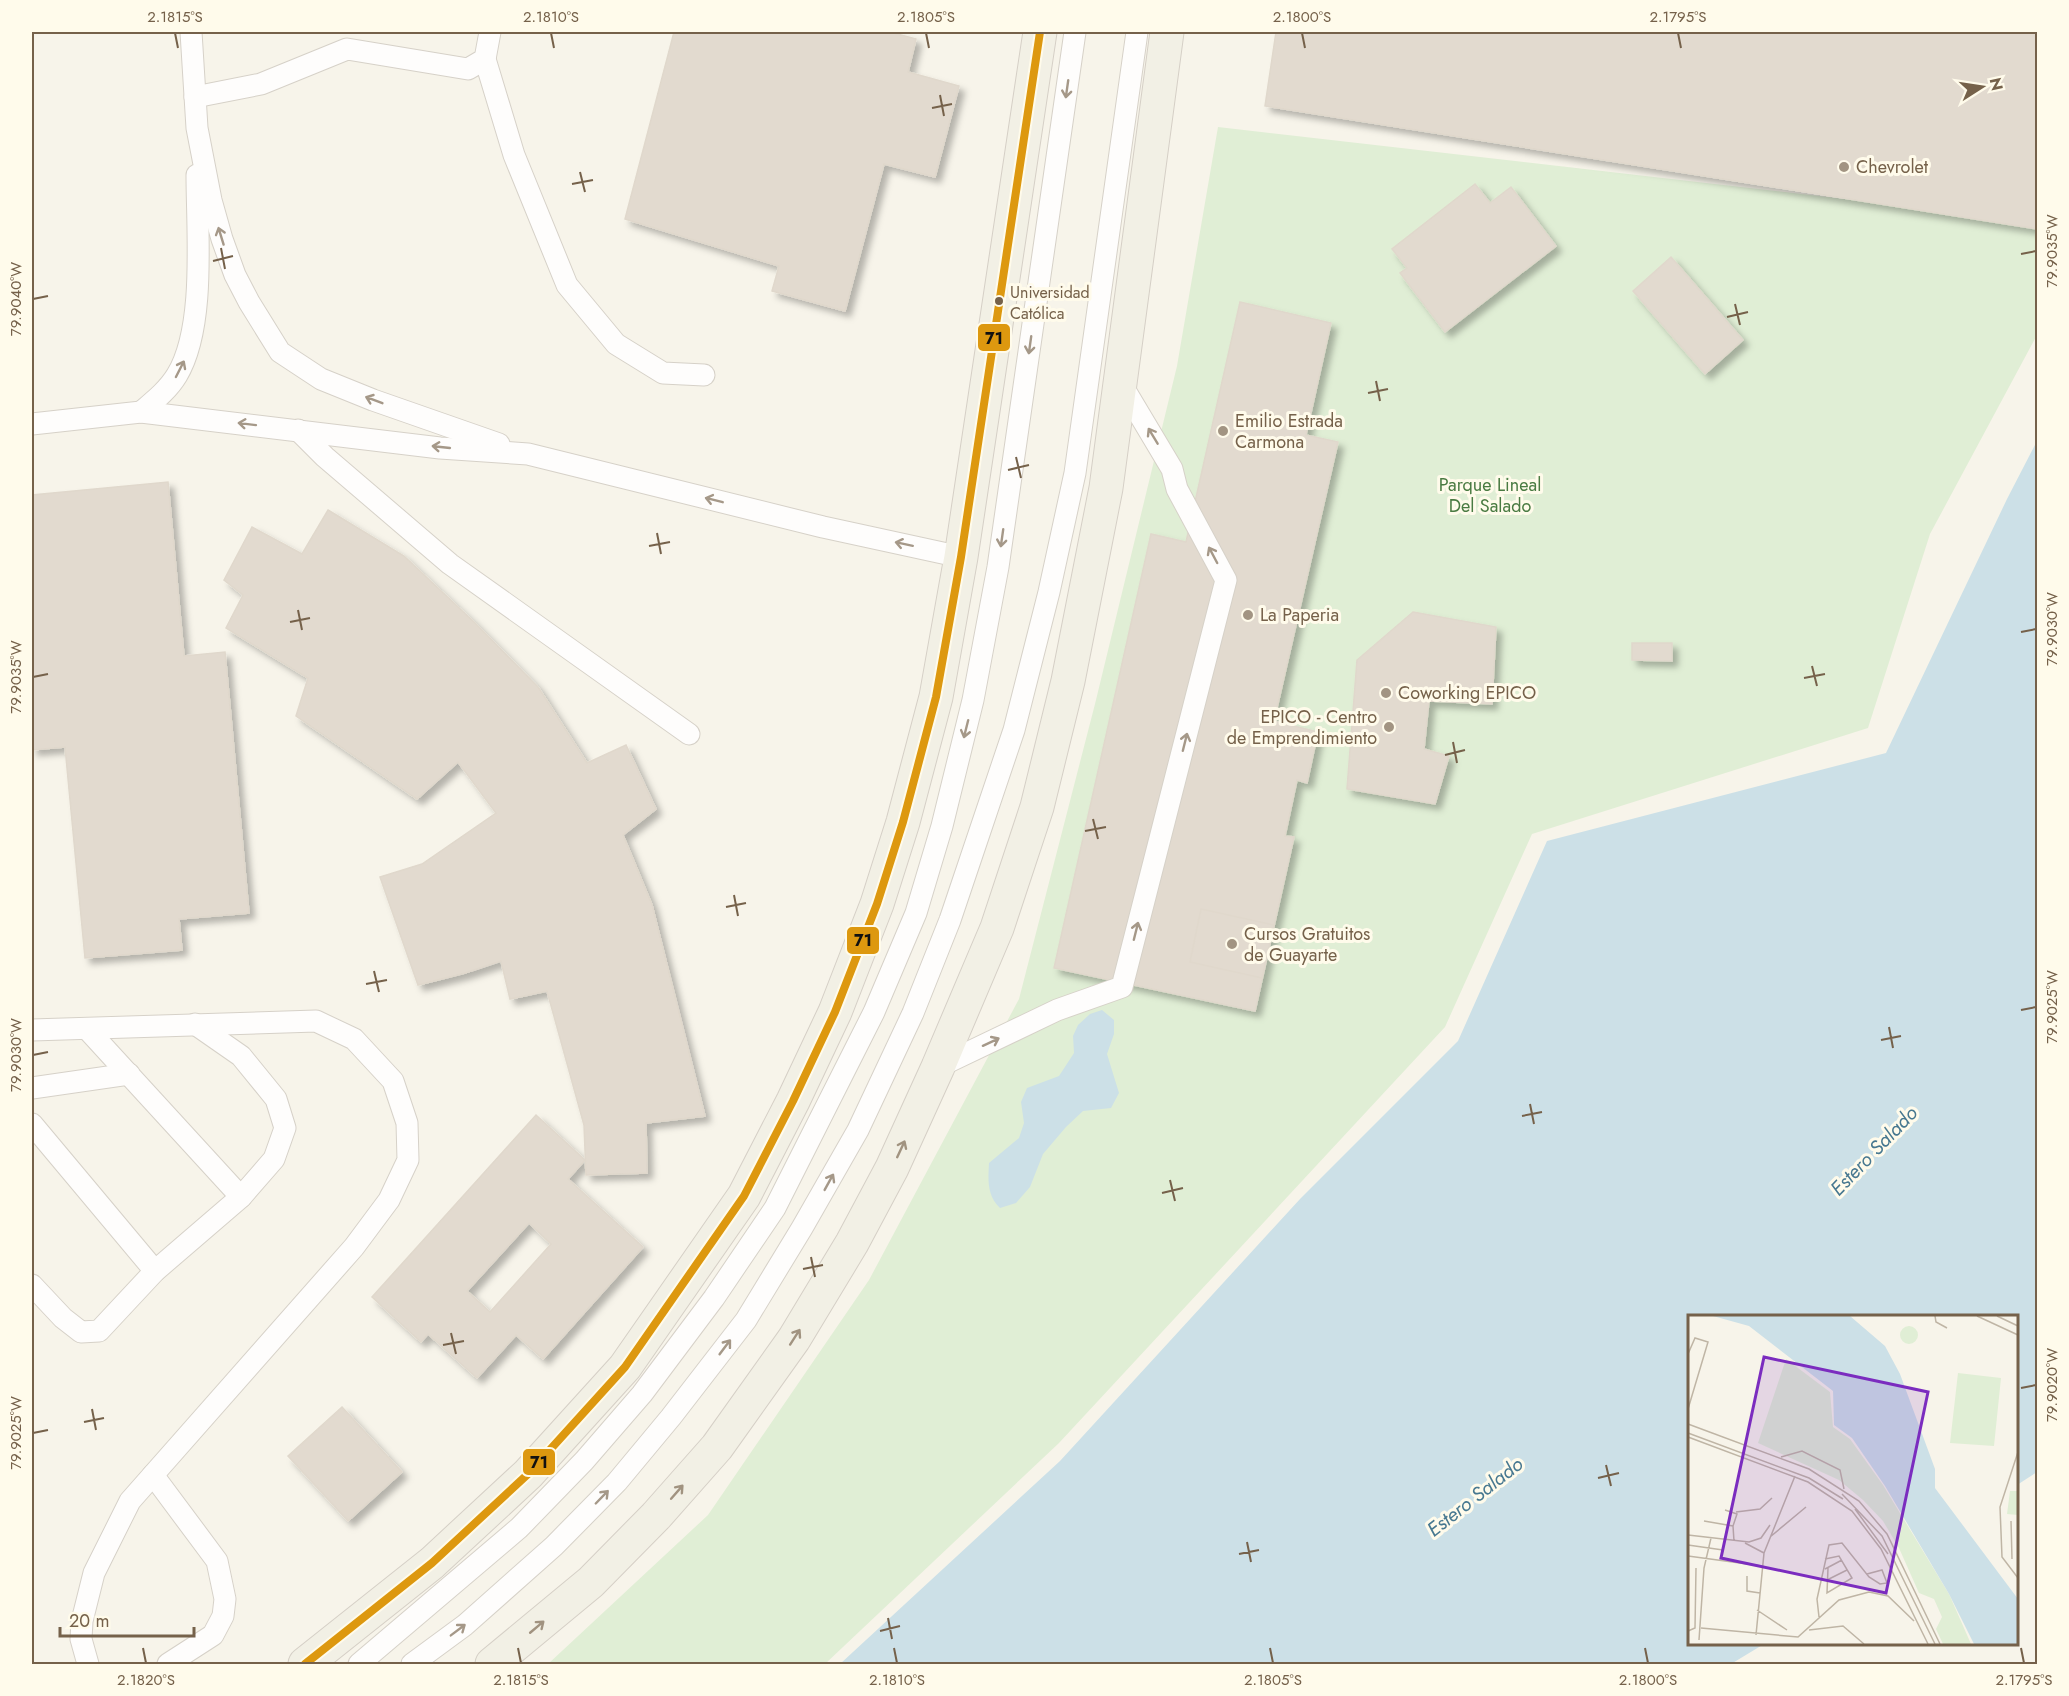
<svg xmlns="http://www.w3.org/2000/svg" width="2069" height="1696" viewBox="0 0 2069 1696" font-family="Jost,sans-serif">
	<defs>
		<filter id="shadow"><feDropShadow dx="5.5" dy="5.5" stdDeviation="3" flood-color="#0004"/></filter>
	</defs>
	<rect width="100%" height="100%" fill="#f7f4ea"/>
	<!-- green -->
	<path fill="#e0eed5" d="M 1218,127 L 2037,221 L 2037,335 L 1930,534 L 1868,728 L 1532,834 L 1445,1027 L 1059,1443 L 825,1664 L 548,1664 L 708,1515 L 869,1280 L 1019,999 L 1095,704 L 1177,366 Z"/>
	<!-- water -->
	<g fill="#cce0e7">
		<path d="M 2037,441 L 2037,1472 L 2017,1485 L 2016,1316 L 1690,1316 L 1690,1644 L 1764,1644 L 1731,1664 L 840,1664 L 1060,1461 L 1300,1199 L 1458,1041 L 1547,841 L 1886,753 L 2007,499 Z"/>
		<path d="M 1102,1010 L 1114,1020 L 1114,1034 L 1107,1054 L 1119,1093 L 1111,1108 L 1083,1111 L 1066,1127 L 1043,1154 L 1030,1187 L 1016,1203 L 1000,1208 C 987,1196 988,1180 989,1163 L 1019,1138 L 1024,1123 L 1021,1102 L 1027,1088 L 1059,1076 L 1074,1053 L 1073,1036 L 1078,1025 L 1090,1014 Z"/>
	</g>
	<!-- building -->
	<g fill="#e2dacf" stroke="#e0d8cc" stroke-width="1.5" fill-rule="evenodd" filter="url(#shadow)">
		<path d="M 674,32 L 890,32 L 916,39 L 908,72 L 959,86 L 935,177 L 884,164 L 845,311 L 772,291 L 779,266 L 625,219 Z"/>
		<path d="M 1276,32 L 2038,32 L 2038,229 L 1265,106 Z"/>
		<path d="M 1475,184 L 1490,203 L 1511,187 L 1556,246 L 1445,332 L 1400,273 L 1407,268 L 1392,249 Z"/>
		<path d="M 1671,257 L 1743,340 L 1705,374 L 1633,291 Z"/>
		<path d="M 1240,302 L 1331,323 L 1306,435 L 1338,442 L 1274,721 L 1318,732 L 1307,783 L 1297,780 L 1285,836 L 1294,837 L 1255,1011 L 1054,968 L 1151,534 L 1186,542 Z"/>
		<path d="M 168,482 L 184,656 L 225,652 L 249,913 L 179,919 L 182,950 L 85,958 L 65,747 L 32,750 L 32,495 Z"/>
		<path d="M 328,510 L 404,556 L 474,622 L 538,687 L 587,763 L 626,745 L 656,809 L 623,835 L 652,905 L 705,1116 L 646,1123 L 647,1173 L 586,1175 L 584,1125 L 547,991 L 510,999 L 501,961 L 465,973 L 418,985 L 380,877 L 422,864 L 496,813 L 458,762 L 417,799 L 296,716 L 308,678 L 226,628 L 243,595 L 224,580 L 252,527 L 302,554 Z"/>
		<path d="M 1413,612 L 1496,627 L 1492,704 L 1429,701 L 1424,749 L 1449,756 L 1435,804 L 1347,789 L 1357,660 Z"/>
		<path d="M 1632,643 L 1672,643 L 1672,661 L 1632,660 Z"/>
		<path d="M 1201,909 L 1274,925 L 1262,978 L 1190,962 Z"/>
		<path d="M 536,1115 L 585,1160 L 568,1179 L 643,1247 L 543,1359 L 516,1335 L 477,1378 L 428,1334 L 421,1342 L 372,1297 ZM 529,1223 L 551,1244 L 490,1312 L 467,1291 Z"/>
		<path d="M 342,1407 L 402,1472 L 348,1521 L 288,1456 Z"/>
	</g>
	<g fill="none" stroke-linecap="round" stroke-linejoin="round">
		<defs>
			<g id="lane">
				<path d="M 191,32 L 197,128 L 211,200 L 222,239 L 235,275 L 249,302 L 280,352 L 321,379 L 373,400 L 499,444"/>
				<path d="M 485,59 L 514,155 L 567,285 L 616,344 L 663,373 L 704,375"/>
				<path d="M 195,97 L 261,84 L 347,49 L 468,69 L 485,59 L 490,32"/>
				<path d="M 141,412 C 154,401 168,390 177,375 C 206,327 197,232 197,175"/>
				<path d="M 32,424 L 141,412 L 440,448 L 528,454 L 823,527 L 961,557"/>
				<path d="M 298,430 L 325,457 L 450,564 L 689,734"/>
				<path d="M 32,1030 L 316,1021 L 354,1039 L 393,1081 L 407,1123 L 408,1160 L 389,1200 L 354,1247 L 130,1501 L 94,1573 L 82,1621 L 81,1639 L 88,1664"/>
				<path d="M 88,1030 L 241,1197"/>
				<path d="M 938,1067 L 1057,1010 L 1122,987 L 1226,580 L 1177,489 L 1172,469 L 1120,382"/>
				<path d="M 32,1088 L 129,1074"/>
				<path d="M 32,1124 L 155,1271"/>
				<path d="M 32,1285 L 63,1318 L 81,1332 L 99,1331 L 155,1271 L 241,1197 L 274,1159 L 285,1128 L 276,1099 L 241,1056 L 195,1024"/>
				<path d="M 153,1475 L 217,1561 L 225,1599 L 223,1616 L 213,1635 L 168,1664"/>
				<path d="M 359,1664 L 519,1528 L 584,1461 L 642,1394 L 714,1298 L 775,1208 L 874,1012 L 916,913 L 942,826 L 973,700 L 998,567 L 1075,32"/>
				<path d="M 412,1664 L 465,1625 L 554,1546 L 617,1482 L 671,1417 L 746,1320 L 802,1228 L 858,1130 L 913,1013 L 950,920 L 1014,730 L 1049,592 L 1075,473 L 1137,32"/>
			</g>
			<g id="primary">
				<path d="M 305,1664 L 432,1563 L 528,1474 L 625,1367 L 744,1196 L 793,1101 L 835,1012 L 877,904 L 903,822 L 936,697 L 961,557 L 1040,32"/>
				<path d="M 492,1664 L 591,1582 L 656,1516 L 717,1447 L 794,1339 L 852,1243 L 892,1168 L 938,1067 L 997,928 L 1037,807 L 1068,681 L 1106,488 L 1167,32"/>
			</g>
		</defs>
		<!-- lane casing -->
		<use href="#lane" stroke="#d6d1c8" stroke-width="23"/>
		<!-- primary casing -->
		<use href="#primary" stroke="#d5cfc6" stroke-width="35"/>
		<!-- lane -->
		<use href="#lane" stroke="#fefdfc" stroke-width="21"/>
		<!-- primary -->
		<use href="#primary" stroke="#f2f0e5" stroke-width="33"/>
		<defs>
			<path id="bus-1" d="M 305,1664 L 432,1563 L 528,1474 L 625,1367 L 744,1196 L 793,1101 L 835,1012 L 877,904 L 903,822 L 936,697 L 961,557 L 1040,32"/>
		</defs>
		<!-- bus-1 casing -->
		<use href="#bus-1" stroke="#fffbeb" stroke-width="12"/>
		<!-- bus-1 -->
		<use href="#bus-1" stroke="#dd980f" stroke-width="8"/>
	</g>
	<!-- one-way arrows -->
	<defs><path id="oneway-shaft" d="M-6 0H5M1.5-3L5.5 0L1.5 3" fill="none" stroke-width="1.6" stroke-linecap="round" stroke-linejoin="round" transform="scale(1.5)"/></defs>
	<g stroke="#a59888">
		<use href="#oneway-shaft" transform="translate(1067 89) rotate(98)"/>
		<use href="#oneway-shaft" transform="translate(221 236) rotate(-107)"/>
		<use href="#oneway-shaft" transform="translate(1030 345) rotate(98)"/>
		<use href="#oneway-shaft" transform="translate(180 369) rotate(-63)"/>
		<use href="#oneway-shaft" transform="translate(374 400) rotate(-159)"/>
		<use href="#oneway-shaft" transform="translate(247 424) rotate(-173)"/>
		<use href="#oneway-shaft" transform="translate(1153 436) rotate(-121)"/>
		<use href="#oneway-shaft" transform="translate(441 447) rotate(-174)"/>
		<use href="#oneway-shaft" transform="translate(714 500) rotate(-166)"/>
		<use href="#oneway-shaft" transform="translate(1002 538) rotate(98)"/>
		<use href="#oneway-shaft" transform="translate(904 544) rotate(-168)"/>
		<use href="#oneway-shaft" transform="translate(1213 555) rotate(-118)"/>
		<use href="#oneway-shaft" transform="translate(966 729) rotate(104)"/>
		<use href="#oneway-shaft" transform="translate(1185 742) rotate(-76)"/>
		<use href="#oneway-shaft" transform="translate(1136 931) rotate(-76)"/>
		<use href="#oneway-shaft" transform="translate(991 1042) rotate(-25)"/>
		<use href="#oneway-shaft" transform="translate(829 1182) rotate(-61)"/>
		<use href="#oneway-shaft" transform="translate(725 1347) rotate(-53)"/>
		<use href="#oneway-shaft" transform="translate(602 1497) rotate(-46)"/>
		<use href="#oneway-shaft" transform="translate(458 1630) rotate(-37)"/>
	</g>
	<g stroke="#a19380">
		<use href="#oneway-shaft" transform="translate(901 1149) rotate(-65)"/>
		<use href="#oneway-shaft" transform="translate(795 1337) rotate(-57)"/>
		<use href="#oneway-shaft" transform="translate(677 1492) rotate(-49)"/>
		<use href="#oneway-shaft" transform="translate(537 1627) rotate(-40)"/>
	</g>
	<!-- ticks -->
	<path fill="none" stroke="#75614a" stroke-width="2" d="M 175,33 L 178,48M 551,33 L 554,48M 926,33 L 929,48M 1302,33 L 1305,48M 1678,33 L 1681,48M 940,95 L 944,116M 932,108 L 952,104M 580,172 L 585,192M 572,184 L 593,180M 221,248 L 225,269M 2021,254 L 2036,251M 213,261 L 233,256M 33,299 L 48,296M 1735,304 L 1740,325M 1727,317 L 1748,312M 1376,381 L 1380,401M 1368,393 L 1388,389M 1016,457 L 1021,478M 1008,470 L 1029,465M 657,533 L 661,554M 649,546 L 670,542M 298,610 L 302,630M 290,622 L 310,618M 2021,632 L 2036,629M 1812,666 L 1817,686M 33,677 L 48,674M 1804,678 L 1825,674M 1453,742 L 1457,763M 1445,755 L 1465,750M 1093,819 L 1098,839M 1085,831 L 1106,827M 734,895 L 738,916M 726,907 L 746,903M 374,971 L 379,992M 366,984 L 387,980M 2021,1010 L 2036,1007M 1889,1027 L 1893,1048M 1881,1040 L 1901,1036M 33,1055 L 48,1052M 1530,1104 L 1534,1124M 1522,1116 L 1542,1112M 1170,1180 L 1175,1201M 1162,1193 L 1183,1188M 811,1257 L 815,1277M 803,1269 L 823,1265M 451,1333 L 456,1354M 443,1345 L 464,1341M 2021,1388 L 2036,1385M 92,1409 L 96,1430M 84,1422 L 104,1418M 33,1433 L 48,1430M 1606,1465 L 1611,1486M 1598,1478 L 1619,1473M 1247,1542 L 1251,1562M 1239,1554 L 1259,1550M 888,1618 L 892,1639M 880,1631 L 900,1626M 143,1648 L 146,1663M 518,1648 L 521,1663M 894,1648 L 897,1663M 1270,1648 L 1273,1663M 1645,1648 L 1648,1663M 2021,1648 L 2024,1663"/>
	<!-- markers -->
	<g fill="#a29482" stroke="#fffbeb" stroke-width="2">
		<circle cx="1844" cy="167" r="6"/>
		<circle cx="1223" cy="431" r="6"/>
		<circle cx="1248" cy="615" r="6"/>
		<circle cx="1386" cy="693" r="6"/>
		<circle cx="1389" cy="727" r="6"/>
		<circle cx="1232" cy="944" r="6"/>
	</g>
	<circle fill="#75614a" stroke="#fffbeb" stroke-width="2" cx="999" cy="301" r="5"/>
	<g text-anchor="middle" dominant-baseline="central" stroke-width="6" stroke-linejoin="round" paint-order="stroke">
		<!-- bus labels -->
		<g font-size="16" fill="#75614a" stroke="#fffbeb" text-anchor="start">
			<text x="1010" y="292">Universidad<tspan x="1010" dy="21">Católica</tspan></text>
		</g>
		<!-- poi labels -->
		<g font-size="18" fill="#75614a" stroke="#fffbeb" text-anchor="start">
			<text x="1856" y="167">Chevrolet</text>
			<text x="1235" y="421">Emilio Estrada<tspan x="1235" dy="21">Carmona</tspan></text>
			<text x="1260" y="615">La Paperia</text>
			<text x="1398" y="693">Coworking EPICO</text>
			<text x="1377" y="717" text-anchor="end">EPICO - Centro<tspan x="1377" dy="21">de Emprendimiento</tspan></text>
			<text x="1244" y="934">Cursos Gratuitos<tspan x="1244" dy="21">de Guayarte</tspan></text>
		</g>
		<!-- park labels -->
		<g font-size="18" fill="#4a7b42" stroke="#fffbeb">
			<text x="1490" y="485">Parque Lineal<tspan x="1490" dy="21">Del Salado</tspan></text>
		</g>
		<!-- water labels -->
		<g font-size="20" font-style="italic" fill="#477890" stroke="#fffbeb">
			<text transform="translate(1874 1151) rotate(-46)">Estero Salado</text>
			<text transform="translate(1475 1497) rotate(-38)">Estero Salado</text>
		</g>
	</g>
	<!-- overview -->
	<g transform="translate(1688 1315)">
		<rect width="330" height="330" fill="#f7f4ea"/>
		<path d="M212 20a9 9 0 1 1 18 0a9 9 0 1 1-18 0ZM 98,44 L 142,77 L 145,112 L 162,124 L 195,170 L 261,279 L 283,329 L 255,329 L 248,314 L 254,302 L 246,284 L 231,278 L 211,233 L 195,206 L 175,185 L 151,165 L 70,128 ZM 270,58 L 313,63 L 306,131 L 262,128 ZM 322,176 L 330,176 L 330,200 L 319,199 Z" fill="#e0eed5"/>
		<path d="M 25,1 L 162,1 L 197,31 L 212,59 L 247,154 L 247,173 L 330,284 L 330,329 L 286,329 L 261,279 L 197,171 L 164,123 L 146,110 L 145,76 L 61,11 Z" fill="#cce0e7"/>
		<path fill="none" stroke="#bfb5a5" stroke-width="1.5" d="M 247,1 L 248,7 L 259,13M 289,1 L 330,20M 309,1 L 330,11M 0,39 L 7,23 L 20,27 L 0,94M 0,109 L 121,154 L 171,186 L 199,219 L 252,329M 0,118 L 121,163 L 155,184M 0,122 L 120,167 L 164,196 L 193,234 L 240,329M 330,137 L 312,192 L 314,242 L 330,263M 93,142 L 114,136 L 152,155 L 156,174M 154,179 L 194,221 L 247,329M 167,194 L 200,239M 37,195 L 49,199 L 45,211 L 46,226M 48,197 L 72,194 L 84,183M 16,206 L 45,211M 323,206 L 324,244M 0,220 L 61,227 L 73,223 L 82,210M 82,222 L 118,192M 57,228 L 76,238M 0,230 L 35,235M 0,241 L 74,251M 137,244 L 151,241 L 164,263 L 139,278 L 140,253M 137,254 L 154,245M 59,261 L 59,276 L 72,278M 139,265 L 159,255M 69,295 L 99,315M 131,302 L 129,284 L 141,230 L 154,228 L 181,262 L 192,269 L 199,268 L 194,255 L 179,259M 13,313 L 110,322 L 151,285 L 181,277 L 200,281 L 226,306M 121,315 L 155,311 L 176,329M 0,316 L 7,313 L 8,253M 68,320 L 76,238 L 107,161M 11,325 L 16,253 L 23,223"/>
		<path fill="#7b2cbf" fill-opacity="0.15" stroke="#7b2cbf" stroke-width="3" d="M 76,42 L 240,77 L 198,278 L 33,243 Z"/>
		<rect width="330" height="330" fill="none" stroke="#75614a" stroke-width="3"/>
	</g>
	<g stroke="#fffbeb" stroke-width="2">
		<rect x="977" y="323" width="34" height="29" rx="6" fill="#dd980f"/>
		<rect x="846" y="926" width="34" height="29" rx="6" fill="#dd980f"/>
		<rect x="522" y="1448" width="34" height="28" rx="6" fill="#dd980f"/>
	</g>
	<g font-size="16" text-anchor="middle" font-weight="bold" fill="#111">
		<text x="994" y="344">71</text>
		<text x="863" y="946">71</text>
		<text x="539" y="1468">71</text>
	</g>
	<!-- border -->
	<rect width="2069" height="1696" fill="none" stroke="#fffbeb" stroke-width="66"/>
	<!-- north arrow -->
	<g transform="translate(1982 87) rotate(78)" stroke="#fffbeb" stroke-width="4.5" paint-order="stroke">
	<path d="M0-4.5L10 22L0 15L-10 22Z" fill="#75614a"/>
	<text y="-9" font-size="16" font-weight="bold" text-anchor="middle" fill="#75614a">N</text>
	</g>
	<!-- scale -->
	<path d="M60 1627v9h134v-9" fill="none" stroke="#75614a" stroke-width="3"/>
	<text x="69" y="1627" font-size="18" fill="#75614a" stroke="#fffbeb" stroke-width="4.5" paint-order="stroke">20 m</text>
	<rect x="33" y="33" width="2003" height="1630" fill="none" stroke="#75614a" stroke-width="2"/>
	<g font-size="15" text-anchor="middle" fill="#75614a">
		<text x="175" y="22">2.1815°S</text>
		<text x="551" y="22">2.1810°S</text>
		<text x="926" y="22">2.1805°S</text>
		<text x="1302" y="22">2.1800°S</text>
		<text x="1678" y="22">2.1795°S</text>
		<text transform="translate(2052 251) rotate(-90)" y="5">79.9035°W</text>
		<text transform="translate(16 299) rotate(-90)" y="5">79.9040°W</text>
		<text transform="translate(2052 629) rotate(-90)" y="5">79.9030°W</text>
		<text transform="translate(16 677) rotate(-90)" y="5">79.9035°W</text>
		<text transform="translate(2052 1007) rotate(-90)" y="5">79.9025°W</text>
		<text transform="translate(16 1055) rotate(-90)" y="5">79.9030°W</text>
		<text transform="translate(2052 1385) rotate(-90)" y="5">79.9020°W</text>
		<text transform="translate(16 1433) rotate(-90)" y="5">79.9025°W</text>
		<text x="146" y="1685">2.1820°S</text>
		<text x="521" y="1685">2.1815°S</text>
		<text x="897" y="1685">2.1810°S</text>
		<text x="1273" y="1685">2.1805°S</text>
		<text x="1648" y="1685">2.1800°S</text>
		<text x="2024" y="1685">2.1795°S</text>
	</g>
</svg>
